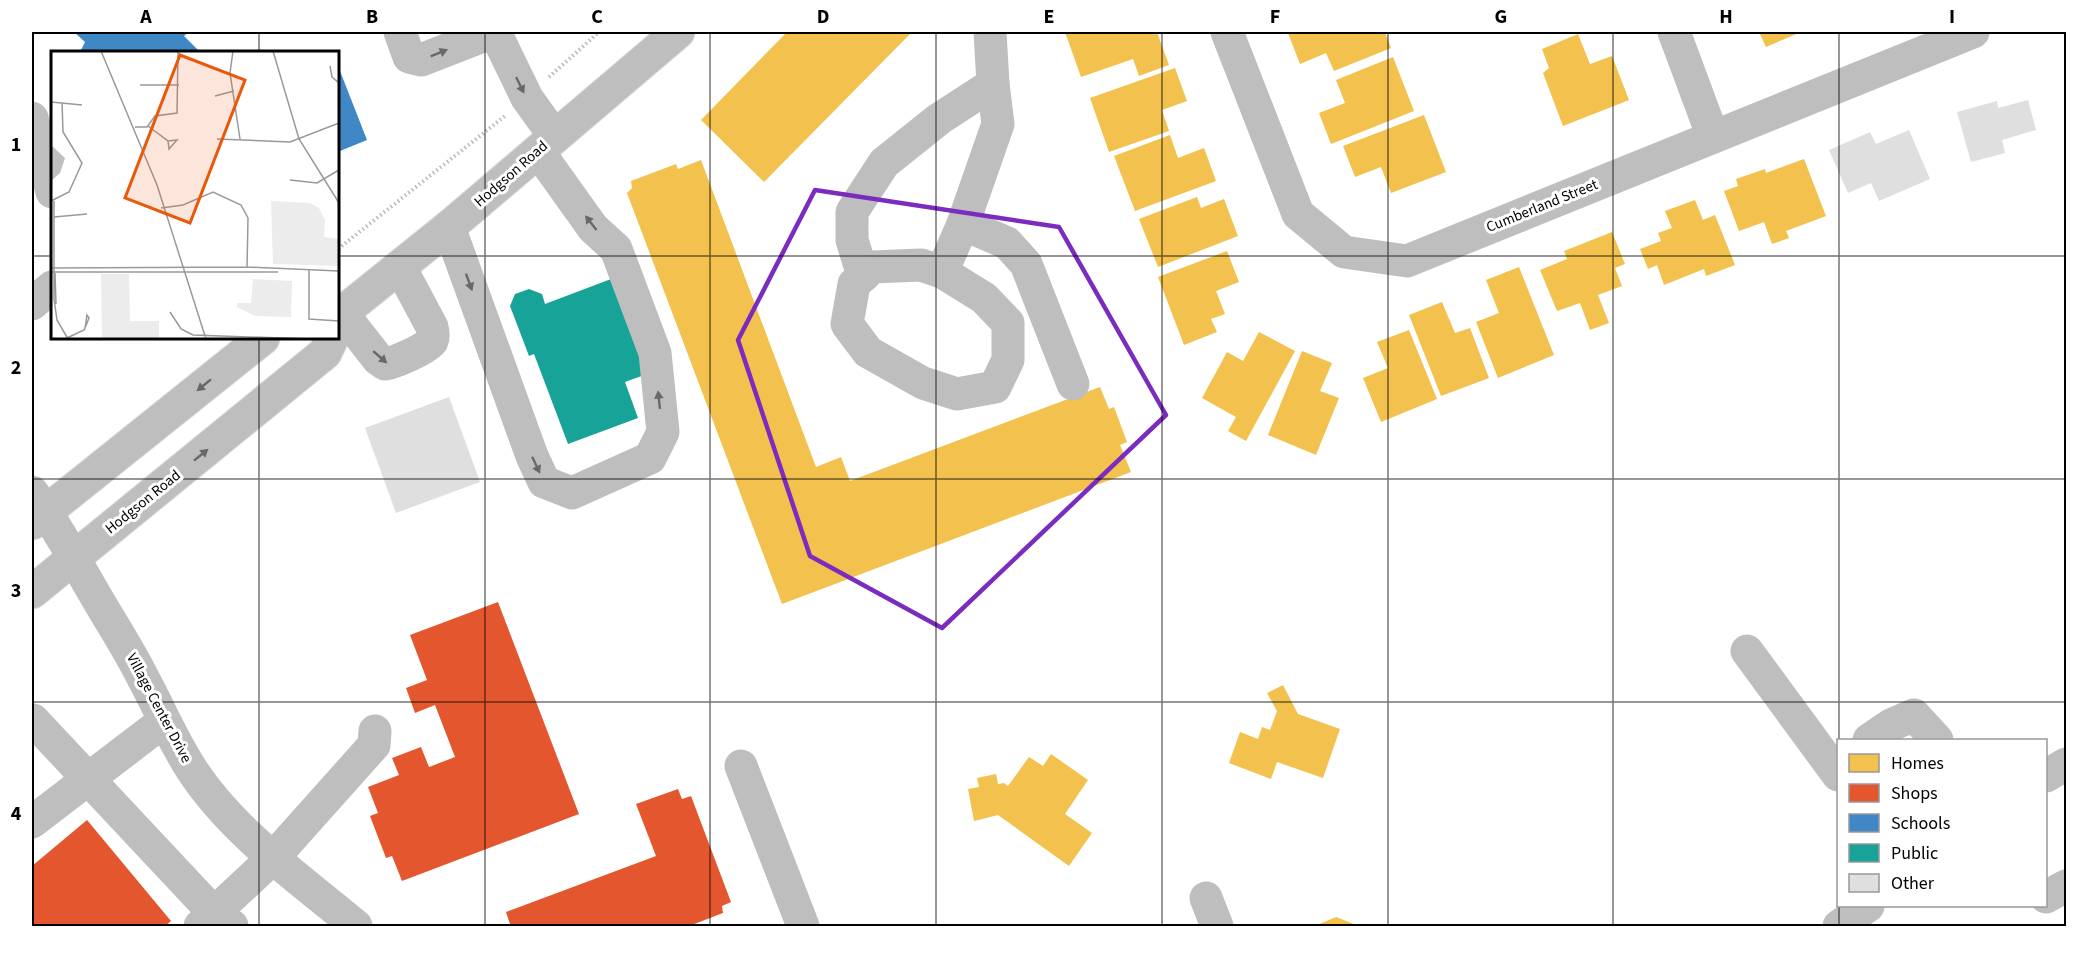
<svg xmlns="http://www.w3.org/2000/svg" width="2098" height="958" viewBox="0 0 2098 958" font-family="'Source Sans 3',sans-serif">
	<rect width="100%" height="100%" fill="#fff"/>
	<!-- homes -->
	<g fill="#f2c14e">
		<path d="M 787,32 L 912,32 L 764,182 L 701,120 Z"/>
		<path d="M 1065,32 L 1157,32 L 1169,65 L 1139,76 L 1133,59 L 1081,77 Z"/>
		<path d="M 1290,32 L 1385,32 L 1391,48 L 1334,71 L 1326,53 L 1300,64 L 1288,33 Z"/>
		<path d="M 1759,32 L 1801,32 L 1766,47 Z"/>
		<path d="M 1578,34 L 1590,64 L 1612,56 L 1629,100 L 1563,126 L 1543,73 L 1549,68 L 1542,49 Z"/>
		<path d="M 1393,57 L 1414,111 L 1331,144 L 1319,113 L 1345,103 L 1336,80 Z"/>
		<path d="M 1175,68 L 1187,101 L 1162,110 L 1169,131 L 1109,152 L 1090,98 Z"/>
		<path d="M 1424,115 L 1446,172 L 1391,193 L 1381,167 L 1355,177 L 1343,146 Z"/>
		<path d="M 1170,135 L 1178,158 L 1204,148 L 1216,181 L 1135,211 L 1114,156 Z"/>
		<path d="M 1804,159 L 1826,216 L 1786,231 L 1789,238 L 1772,244 L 1764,222 L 1739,231 L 1724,191 L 1738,186 L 1736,179 L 1765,169 L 1766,173 Z"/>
		<path d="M 701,160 L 816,467 L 841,457 L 850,481 L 1100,387 L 1109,409 L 1114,407 L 1127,442 L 1120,445 L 1131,472 L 782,604 L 627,193 L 632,188 L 631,181 L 676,164 L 678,169 Z"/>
		<path d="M 1197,197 L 1201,208 L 1224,199 L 1238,236 L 1158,267 L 1139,219 Z"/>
		<path d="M 1695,200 L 1703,220 L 1715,215 L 1735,265 L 1706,276 L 1704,269 L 1664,285 L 1657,265 L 1648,269 L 1640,249 L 1661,241 L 1658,233 L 1672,228 L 1665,211 Z"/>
		<path d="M 1612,232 L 1625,264 L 1615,268 L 1622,286 L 1598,295 L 1609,323 L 1590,330 L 1580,303 L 1557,311 L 1540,270 L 1567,259 L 1564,251 Z"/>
		<path d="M 1227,251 L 1239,282 L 1216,291 L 1225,314 L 1211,319 L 1217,332 L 1184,345 L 1158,277 Z"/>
		<path d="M 1519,267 L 1554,355 L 1498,378 L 1476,322 L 1499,313 L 1486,280 Z"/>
		<path d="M 1442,302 L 1455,333 L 1470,328 L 1489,378 L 1441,396 L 1409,315 Z"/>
		<path d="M 1409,330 L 1437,399 L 1381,422 L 1363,378 L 1388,368 L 1377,342 Z"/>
		<path d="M 1259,332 L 1295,351 L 1246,441 L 1228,431 L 1236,417 L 1202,398 L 1227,352 L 1243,361 Z"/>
		<path d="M 1302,351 L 1332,363 L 1320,391 L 1339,398 L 1316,455 L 1268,435 Z"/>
		<path d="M 1283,685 L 1298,714 L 1340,729 L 1323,778 L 1277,762 L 1271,779 L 1229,763 L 1240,732 L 1258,739 L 1262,727 L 1270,730 L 1277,711 L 1267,693 Z"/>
		<path d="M 1051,754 L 1088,780 L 1065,814 L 1092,833 L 1069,866 L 998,815 L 974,821 L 968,789 L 979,787 L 977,778 L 996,774 L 998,784 L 1004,783 L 1008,786 L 1029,757 L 1043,766 Z"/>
		<path d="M 1336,917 L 1359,926 L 1315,926 Z"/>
	</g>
	<!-- shops -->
	<g fill="#e4572e">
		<path d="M 498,602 L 579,814 L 402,881 L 392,856 L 386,858 L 370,816 L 378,813 L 368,787 L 399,775 L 392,758 L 421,747 L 429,767 L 455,757 L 435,705 L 415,713 L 406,688 L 427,680 L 410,635 Z"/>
		<path d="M 678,789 L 682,799 L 691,796 L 731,902 L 722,906 L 723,913 L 689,926 L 504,926 L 510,924 L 506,912 L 656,856 L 636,804 Z"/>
		<path d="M 87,820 L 171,921 L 165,926 L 32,926 L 32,866 Z"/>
	</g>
	<!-- schools -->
	<g fill="#3f88c5">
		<path d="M 74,32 L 189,32 L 184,36 L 200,52 L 84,52 L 81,50 L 85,42 Z"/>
		<path d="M 340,71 L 367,140 L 340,151 L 338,145 L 338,72 Z"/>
	</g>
	<!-- public -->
	<path fill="#17a398" d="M 611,279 L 647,374 L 625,382 L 638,418 L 568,444 L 534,354 L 529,356 L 510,306 L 515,294 L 529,289 L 542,294 L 545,304 Z"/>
	<!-- building -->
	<g fill="#dfdfdf">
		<path d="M 2028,100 L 2036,130 L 2002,140 L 2005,153 L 1971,162 L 1957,112 L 1997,101 L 1998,108 Z"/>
		<path d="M 1909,130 L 1930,179 L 1879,201 L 1871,183 L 1848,193 L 1829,150 L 1870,132 L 1876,144 Z"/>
		<path d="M 449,397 L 480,482 L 396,513 L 365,428 Z"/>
	</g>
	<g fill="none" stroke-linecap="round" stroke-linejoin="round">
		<defs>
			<g id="major">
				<path d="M 338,324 L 342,313 L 449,227 L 678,32"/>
				<path d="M 32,523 L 263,338"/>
				<path d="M 32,592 L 325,353 L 332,338"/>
			</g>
		</defs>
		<!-- major casing -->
		<use href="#major" stroke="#dbdbdb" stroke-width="35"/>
		<!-- path -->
		<g stroke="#b9b9b9" stroke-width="4" stroke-dasharray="1.5 3" stroke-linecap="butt">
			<path d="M 549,77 L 599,32"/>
			<path d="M 338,249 L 505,116"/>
		</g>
		<!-- minor -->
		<g stroke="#bebebe" stroke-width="33">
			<path d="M 400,32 L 409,57 L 421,60 L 493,32"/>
			<path d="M 495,32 L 527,98 L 555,137"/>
			<path d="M 1227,32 L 1298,214 L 1344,252 L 1407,261 L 1973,32"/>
			<path d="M 1674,32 L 1713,137"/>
			<path d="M 32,118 L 52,192"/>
			<path d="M 963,224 L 1007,243 L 1026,264 L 1073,384"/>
			<path d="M 449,227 L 532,456 L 544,482 L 572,493 L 650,458 L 663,432 L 655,353 L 616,249 L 593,228 L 538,151"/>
			<path d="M 921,265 L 942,272 L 984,298 L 1008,323 L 1008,360 L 995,387 L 957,394 L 923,383 L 868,352 L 847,324 L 854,284 L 873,267 Z"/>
			<path d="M 942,272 L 963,224 L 998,124 L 993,84 L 990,32"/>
			<path d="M 863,276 L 852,240 L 852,212 L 884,163 L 939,119 L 993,84"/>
			<path d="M 32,304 L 52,287"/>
			<path d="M 342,313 L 378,359 L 385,364 C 392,364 428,348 432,341 C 434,337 433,331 432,327 L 400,267"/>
			<path d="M 32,492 C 56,524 74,559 94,593 C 110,621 128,648 142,676 C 160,709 173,742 194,773 C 235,834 300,879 356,926"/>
			<path d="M 1747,651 L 1838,775"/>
			<path d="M 32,721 L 33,720 L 214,913 L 232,926"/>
			<path d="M 1869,740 L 1891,725 L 1914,715 L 1937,740"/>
			<path d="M 741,766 L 803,926"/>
			<path d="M 2046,776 L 2066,764"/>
			<path d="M 32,822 L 164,721"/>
			<path d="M 2046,897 L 2066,886"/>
			<path d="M 1206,898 L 1217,926"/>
			<path d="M 200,926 L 274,857 L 374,745 L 375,731"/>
			<path d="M 1839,926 L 1868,906"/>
		</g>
		<!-- major -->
		<use href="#major" stroke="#bebebe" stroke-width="33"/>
	</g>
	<!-- one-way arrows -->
	<defs><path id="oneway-solid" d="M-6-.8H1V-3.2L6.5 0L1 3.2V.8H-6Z" transform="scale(1.5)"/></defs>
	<g fill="#686868">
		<use href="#oneway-solid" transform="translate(439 53) rotate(-22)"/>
		<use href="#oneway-solid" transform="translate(520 85) rotate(64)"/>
		<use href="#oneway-solid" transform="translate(591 223) rotate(-128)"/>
		<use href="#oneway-solid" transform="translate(469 282) rotate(70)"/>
		<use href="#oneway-solid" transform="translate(380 357) rotate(41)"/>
		<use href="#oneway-solid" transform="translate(204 385) rotate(141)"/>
		<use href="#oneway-solid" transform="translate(659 400) rotate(-96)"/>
		<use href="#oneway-solid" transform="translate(201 455) rotate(-39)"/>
		<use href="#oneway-solid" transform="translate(536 465) rotate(65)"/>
	</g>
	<!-- marked area -->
	<path fill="none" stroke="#7b2cbf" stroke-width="4.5" stroke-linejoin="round" d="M 815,190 L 1059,227 L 1166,415 L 942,628 L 810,556 L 738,340 Z"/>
	<!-- grid -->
	<path fill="none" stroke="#000" stroke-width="1.5" stroke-opacity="0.55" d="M 259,32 L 259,52M 485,32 L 485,926M 710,32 L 710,926M 936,32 L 936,926M 1162,32 L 1162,926M 1388,32 L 1388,926M 1613,32 L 1613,926M 1839,32 L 1839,740M 32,256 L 52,256M 338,256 L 2066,256M 259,338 L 259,926M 32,479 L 2066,479M 32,702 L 2066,702M 1839,906 L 1839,926"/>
	<g text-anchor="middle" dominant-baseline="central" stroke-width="6" stroke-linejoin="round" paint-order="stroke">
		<!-- street labels -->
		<g font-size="15" fill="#000" stroke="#fff">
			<text transform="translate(511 174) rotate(-41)">Hodgson Road</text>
			<text transform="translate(1542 206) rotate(-22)">Cumberland Street</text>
			<text transform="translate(143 502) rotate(-39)">Hodgson Road</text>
			<text transform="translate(159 708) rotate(62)">Village Center Drive</text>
		</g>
	</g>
	<!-- overview -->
	<g transform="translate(51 51)">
		<rect width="288" height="288" fill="#fff"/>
		<path d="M 220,150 L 259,152 L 268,157 L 274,169 L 273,186 L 288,188 L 288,215 L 222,213 ZM 50,223 L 78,223 L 79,270 L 108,270 L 108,288 L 51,288 ZM 202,228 L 241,230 L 240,266 L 204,265 L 186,256 L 186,252 L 200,252 Z" fill="#ececec"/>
		<path d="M 0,94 L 14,107 L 9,122 L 0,130 Z" fill="#bfbfbf"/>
		<path fill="none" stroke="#999" stroke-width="1.5" d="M 50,0 L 106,134 L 155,288M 182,0 L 179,22 L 189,88M 222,0 L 248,88 L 288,152M 279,15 L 281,26 L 288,32M 89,34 L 128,34M 164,45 L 183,40M 0,51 L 31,54M 97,75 L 117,90 L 118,98 L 126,89 L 117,90M 84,76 L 96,76 L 104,65 L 126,62 L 127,0M 166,88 L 239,91 L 288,72M 239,129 L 266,132 L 288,119M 0,150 L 18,141 L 31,112 L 12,81 L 11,51M 3,150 L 3,248 L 6,269 L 17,288M 110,157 L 132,154 L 162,141 L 190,154 L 197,167 L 196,217M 3,166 L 36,163M 0,217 L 196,216 L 288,220M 258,219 L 258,268 L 288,270M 1,221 L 227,221M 4,222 L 5,253M 119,261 L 130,278 L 142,284 L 259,288M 16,287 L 33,279 L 34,277 L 38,267 L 36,264 L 34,277"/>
		<path fill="#e8590c" fill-opacity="0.15" stroke="#e8590c" stroke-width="3" d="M 129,4 L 194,29 L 139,172 L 74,147 Z"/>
		<rect width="288" height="288" fill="none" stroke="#000" stroke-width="3"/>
	</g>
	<!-- border -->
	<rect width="2098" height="958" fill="none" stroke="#ffffff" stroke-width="66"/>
	<!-- legend -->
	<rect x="1837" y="739" width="210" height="168" fill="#ffffff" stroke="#999999" stroke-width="1.5"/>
	<rect x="1849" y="754" width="30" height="18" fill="#f2c14e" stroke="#999999" stroke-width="1.5"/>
	<text x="1891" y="769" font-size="18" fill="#000000">Homes</text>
	<rect x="1849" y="784" width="30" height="18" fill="#e4572e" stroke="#999999" stroke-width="1.5"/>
	<text x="1891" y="799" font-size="18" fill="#000000">Shops</text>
	<rect x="1849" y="814" width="30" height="18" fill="#3f88c5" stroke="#999999" stroke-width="1.5"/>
	<text x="1891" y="829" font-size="18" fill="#000000">Schools</text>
	<rect x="1849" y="844" width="30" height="18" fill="#17a398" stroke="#999999" stroke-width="1.5"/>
	<text x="1891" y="859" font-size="18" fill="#000000">Public</text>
	<rect x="1849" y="874" width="30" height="18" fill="#dfdfdf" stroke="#999999" stroke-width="1.5"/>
	<text x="1891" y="889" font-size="18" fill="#000000">Other</text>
	<rect x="33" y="33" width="2032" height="892" fill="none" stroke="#000" stroke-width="2"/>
	<g font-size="20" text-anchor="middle" font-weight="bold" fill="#000">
		<text x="146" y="23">A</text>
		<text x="372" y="23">B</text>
		<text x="597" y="23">C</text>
		<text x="823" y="23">D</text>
		<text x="1049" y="23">E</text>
		<text x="1275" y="23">F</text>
		<text x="1501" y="23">G</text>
		<text x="1726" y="23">H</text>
		<text x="1952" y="23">I</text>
		<text x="16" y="151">1</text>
		<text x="16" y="374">2</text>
		<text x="16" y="597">3</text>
		<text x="16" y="820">4</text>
	</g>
</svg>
